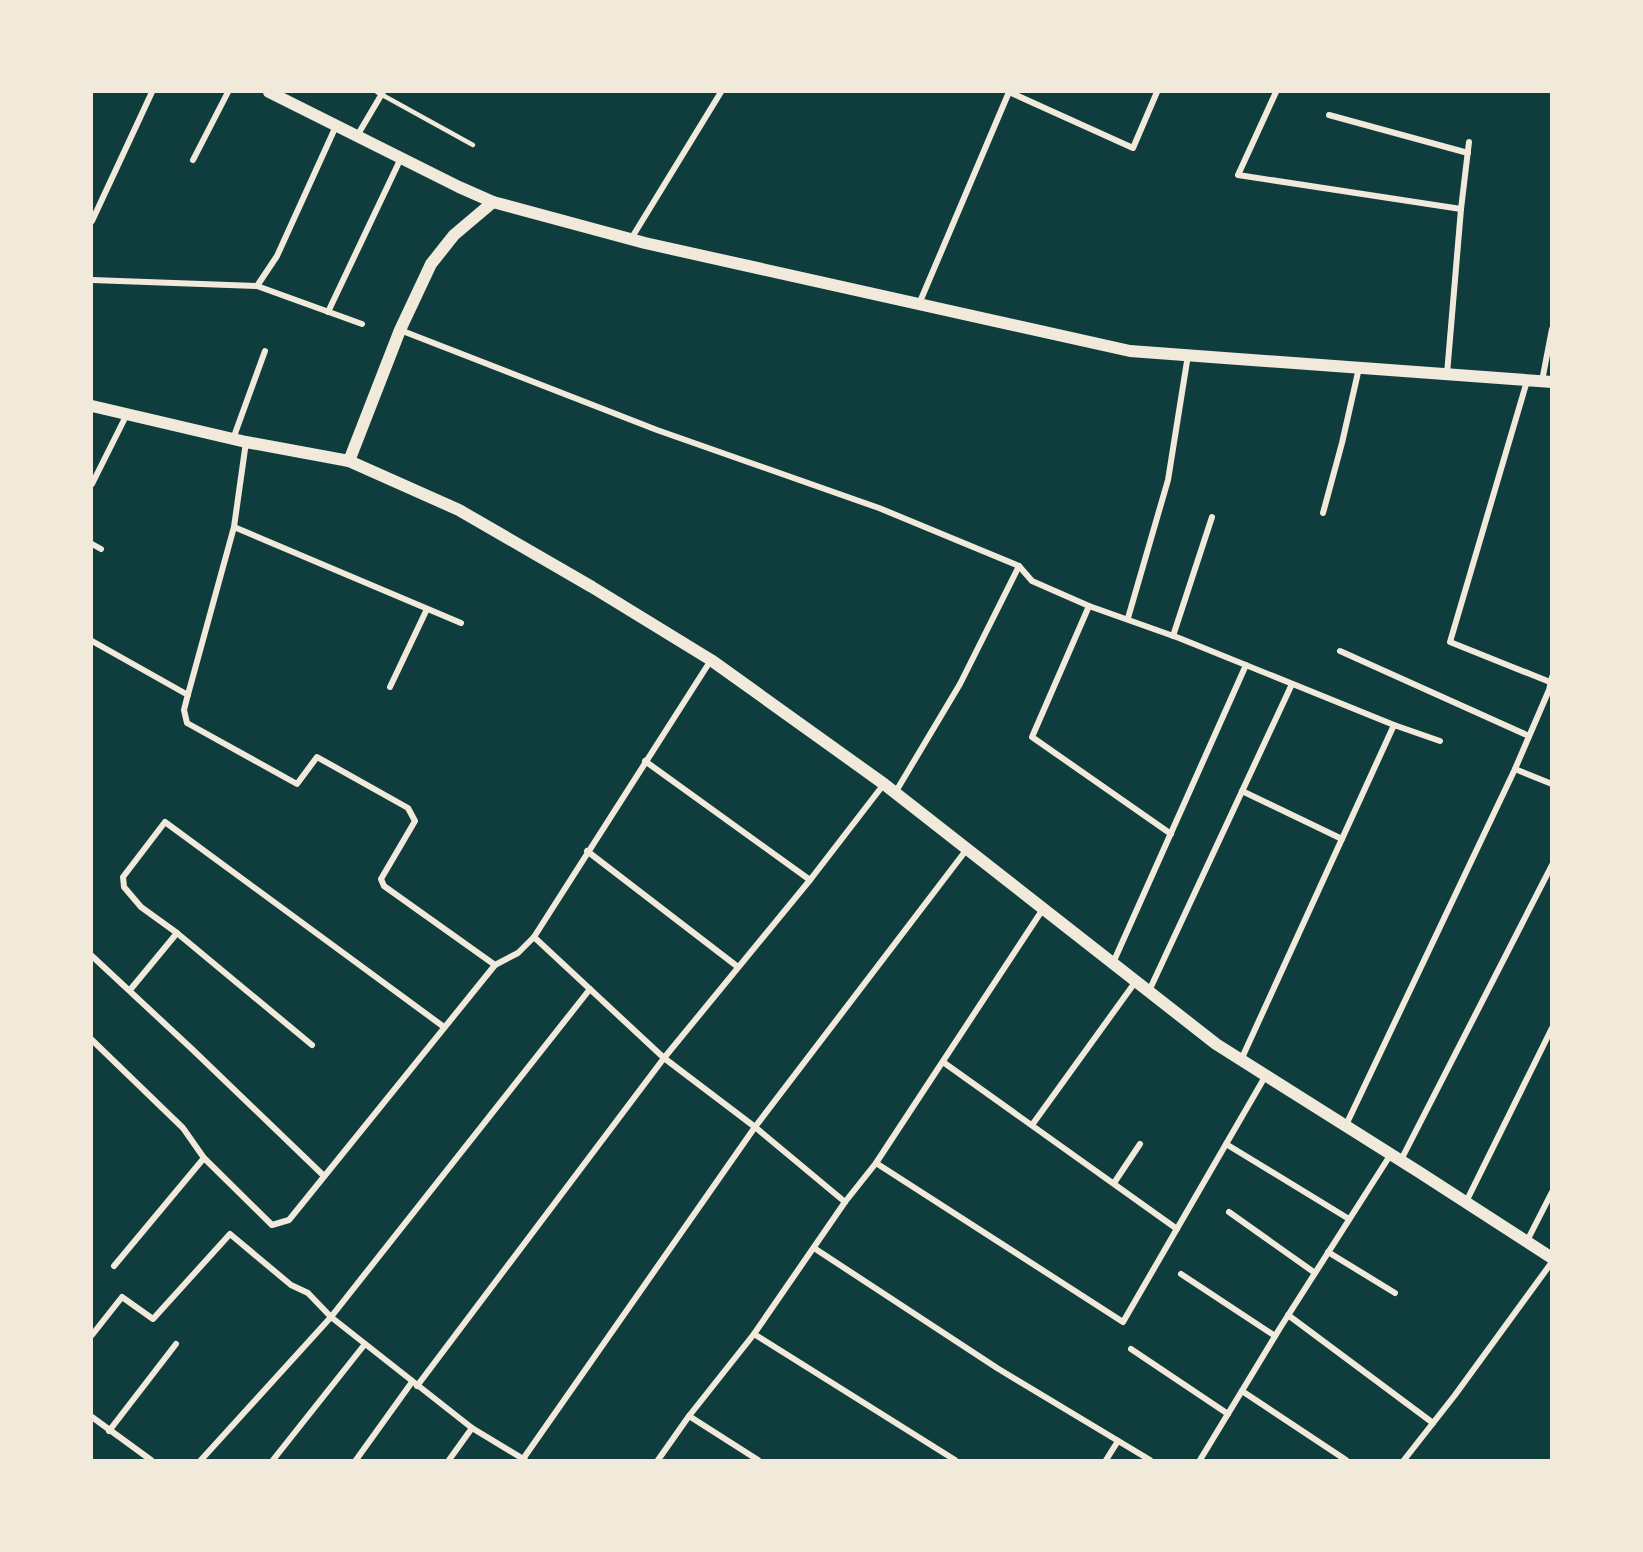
<svg xmlns="http://www.w3.org/2000/svg" width="1643" height="1552" viewBox="0 0 1643 1552" font-family="Merriweather,serif">
	<rect width="100%" height="100%" fill="#0f3d3e"/>
	<g fill="none" stroke-linecap="round" stroke-linejoin="round">
		<!-- service -->
		<path stroke="#f1e9da" stroke-width="4.5" d="M 377,92 L 473,145"/>
		<!-- minor -->
		<g stroke="#f1e9da" stroke-width="6">
			<path d="M 1009,92 L 1133,148 L 1157,92"/>
			<path d="M 1276,92 L 1238,175 L 1461,209"/>
			<path d="M 1329,115 L 1468,153"/>
			<path d="M 357,136 L 383,92"/>
			<path d="M 193,160 L 228,92"/>
			<path d="M 92,221 L 152,92"/>
			<path d="M 631,239 L 721,92"/>
			<path d="M 92,280 L 257,286 L 277,256 L 336,126"/>
			<path d="M 257,286 L 362,324"/>
			<path d="M 919,304 L 1009,92"/>
			<path d="M 328,312 L 401,158"/>
			<path d="M 400,330 L 657,430 L 879,508 L 1019,566 L 1032,581 L 1089,606 L 1179,638 L 1394,725 L 1440,741"/>
			<path d="M 1447,374 L 1461,209 L 1469,142"/>
			<path d="M 1527,381 L 1450,642 L 1550,682"/>
			<path d="M 1542,381 L 1552,329"/>
			<path d="M 233,439 L 265,351"/>
			<path d="M 246,442 L 234,527 L 187,698 L 184,710 L 187,723 L 297,784 L 317,757 L 408,808 L 415,821 L 381,879 L 384,886 L 495,965"/>
			<path d="M 92,484 L 127,414"/>
			<path d="M 1323,513 L 1342,443 L 1359,368"/>
			<path d="M 234,527 L 461,623"/>
			<path d="M 92,544 L 101,549"/>
			<path d="M 1089,606 L 1032,737 L 1171,834"/>
			<path d="M 1128,618 L 1168,480 L 1188,355"/>
			<path d="M 1173,636 L 1212,517"/>
			<path d="M 92,641 L 188,695"/>
			<path d="M 1340,651 L 1529,736"/>
			<path d="M 390,687 L 427,609"/>
			<path d="M 645,761 L 810,880"/>
			<path d="M 1515,769 L 1552,784"/>
			<path d="M 1242,791 L 1342,839"/>
			<path d="M 895,793 L 960,684 L 1019,566"/>
			<path d="M 587,851 L 738,967"/>
			<path d="M 534,937 L 664,1058 L 755,1127 L 845,1202"/>
			<path d="M 92,956 L 193,1050 L 324,1176"/>
			<path d="M 1113,963 L 1246,665"/>
			<path d="M 130,990 L 177,933"/>
			<path d="M 1149,991 L 1292,684"/>
			<path d="M 92,1040 L 183,1128 L 204,1158 L 272,1225 L 289,1220 L 495,965 L 518,953 L 534,937 L 711,660"/>
			<path d="M 312,1045 L 177,933 L 141,907 L 124,887 L 123,877 L 165,822 L 444,1027"/>
			<path d="M 1241,1060 L 1394,725"/>
			<path d="M 943,1062 L 1177,1229"/>
			<path d="M 1032,1125 L 1136,981"/>
			<path d="M 1346,1125 L 1515,769 L 1549,690 L 1552,677"/>
			<path d="M 1226,1144 L 1349,1219"/>
			<path d="M 1401,1160 L 1552,865"/>
			<path d="M 876,1163 L 1123,1322 L 1266,1075"/>
			<path d="M 1114,1183 L 1140,1144"/>
			<path d="M 1466,1202 L 1552,1028"/>
			<path d="M 1229,1212 L 1315,1273"/>
			<path d="M 1527,1241 L 1552,1192"/>
			<path d="M 814,1248 L 997,1368 L 1150,1460"/>
			<path d="M 1328,1252 L 1395,1293"/>
			<path d="M 114,1266 L 204,1158"/>
			<path d="M 1181,1274 L 1275,1336"/>
			<path d="M 1288,1315 L 1433,1423"/>
			<path d="M 754,1334 L 955,1460"/>
			<path d="M 92,1335 L 122,1297 L 153,1319 L 230,1234 L 291,1285 L 308,1293 L 331,1317 L 472,1428 L 525,1460"/>
			<path d="M 1131,1349 L 1228,1414"/>
			<path d="M 417,1386 L 664,1058 L 810,880 L 884,784"/>
			<path d="M 1242,1391 L 1346,1460"/>
			<path d="M 689,1416 L 758,1460"/>
			<path d="M 92,1417 L 151,1460"/>
			<path d="M 109,1431 L 176,1344"/>
			<path d="M 523,1459 L 755,1127 L 967,849"/>
			<path d="M 201,1460 L 331,1317 L 590,989"/>
			<path d="M 273,1460 L 365,1344"/>
			<path d="M 356,1460 L 412,1382"/>
			<path d="M 449,1460 L 472,1428"/>
			<path d="M 658,1460 L 689,1416 L 754,1334 L 845,1202 L 876,1163 L 1043,909"/>
			<path d="M 1106,1460 L 1118,1441"/>
			<path d="M 1200,1460 L 1280,1328 L 1391,1154"/>
			<path d="M 1404,1460 L 1455,1395 L 1552,1262"/>
		</g>
		<!-- secondary -->
		<g stroke="#f1e9da" stroke-width="12">
			<path d="M 269,92 L 459,187 L 493,202 L 645,243 L 1130,351 L 1552,382"/>
			<path d="M 92,406 L 246,442 L 349,461 L 459,510 L 592,587 L 711,660 L 884,784 L 1216,1044 L 1419,1172 L 1552,1258"/>
			<path d="M 349,461 L 400,330 L 431,264 L 454,235 L 493,202"/>
		</g>
	</g>
	<!-- border -->
	<rect width="1643" height="1552" fill="none" stroke="#f1e9da" stroke-width="186"/>
</svg>
